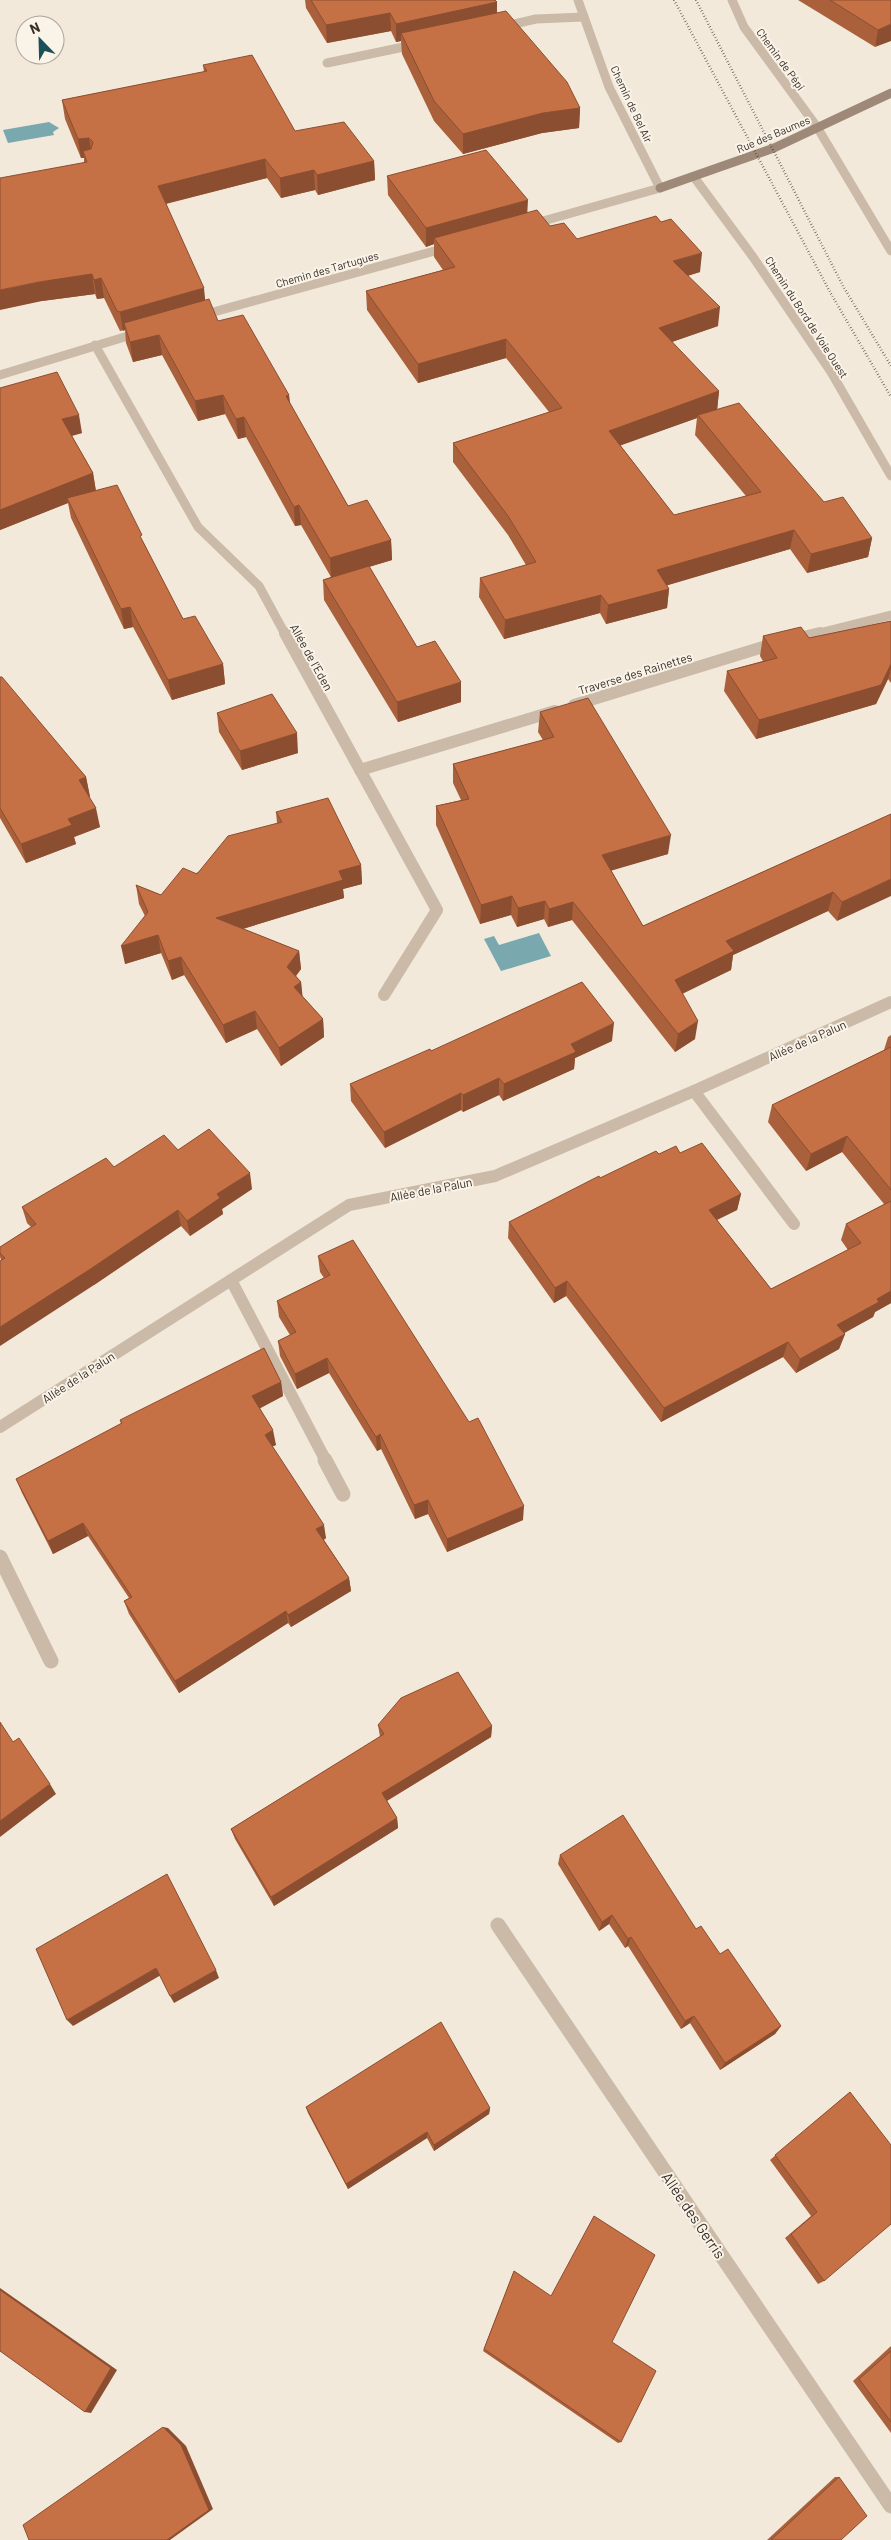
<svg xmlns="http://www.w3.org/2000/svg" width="891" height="2540" viewBox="0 0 891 2540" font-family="Barlow,sans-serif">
	<rect width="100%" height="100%" fill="#f2e9db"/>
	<!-- water -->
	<g fill="#7aa8af">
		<path d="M 49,122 L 59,128 L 53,132 L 54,135 L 8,143 L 3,130 Z"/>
		<path d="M 539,933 L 551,956 L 501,971 L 484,939 L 494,936 L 499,945 Z"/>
	</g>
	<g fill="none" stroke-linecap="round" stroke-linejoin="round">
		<!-- lane-far1 -->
		<g stroke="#cabaa7" stroke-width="12">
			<path d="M 694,1091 L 794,1224"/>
			<path d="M 231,1280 L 326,1461"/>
		</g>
		<!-- lane -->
		<g stroke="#cabaa7" stroke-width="15">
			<path d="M 325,1460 L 343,1494"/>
			<path d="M 0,1557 L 51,1661"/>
		</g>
		<!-- street-far2 -->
		<g stroke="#cabaa7" stroke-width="9">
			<path d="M 732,0 L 744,27 L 817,127 L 891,251"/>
			<path d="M 501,27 L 536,19 L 584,17"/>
			<path d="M 327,63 L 418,44"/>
			<path d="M 694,177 L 753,257 L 831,372 L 891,476"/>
			<path d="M 529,225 L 660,188 L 609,87 L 578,0"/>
			<path d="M 199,316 L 449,247"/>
			<path d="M 95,345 L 198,527 L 259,586 L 285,634"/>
			<path d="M 0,375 L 141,332"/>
			<path d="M 815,634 L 891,615"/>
		</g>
		<!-- street-far1 -->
		<g stroke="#cabaa7" stroke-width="12">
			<path d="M 285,633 L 437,910 L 384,995"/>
			<path d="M 574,705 L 763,647 L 820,633"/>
			<path d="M 360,770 L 555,711"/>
			<path d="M 0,1427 L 349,1205 L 495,1176 L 694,1091 L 891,1002"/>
		</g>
		<!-- street -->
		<path stroke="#cabaa7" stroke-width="15" d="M 498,1925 L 891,2506"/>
		<!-- secondary -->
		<path stroke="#9e8978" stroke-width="9" d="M 660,188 L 774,148 L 891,93"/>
		<!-- rail -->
		<g stroke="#372e28" stroke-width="2.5" stroke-dasharray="0.5 2.5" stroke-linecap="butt">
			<path d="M 674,0 L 830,292 L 891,397"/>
			<path d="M 696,0 L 843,286 L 891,366"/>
		</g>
	</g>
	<!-- wall -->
	<g fill="#aa603b" fill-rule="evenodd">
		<path d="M 305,0 L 495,0 L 497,2 L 497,13 L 580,108 L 579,128 L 542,133 L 463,154 L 434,121 L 402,54 L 401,41 L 396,42 L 391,31 L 327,43 L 306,8 Z"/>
		<path d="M 798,0 L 891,0 L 875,47 Z"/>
		<path d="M 203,65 L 295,131 L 374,161 L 375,180 L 318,195 L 315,190 L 281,198 L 267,178 L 166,204 L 205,300 L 218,321 L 289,395 L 290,404 L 348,506 L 391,540 L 392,560 L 369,567 L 417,647 L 461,702 L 398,722 L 324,600 L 323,580 L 331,577 L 301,525 L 295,526 L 246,437 L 238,439 L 225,414 L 198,421 L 162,355 L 133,362 L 126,343 L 125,330 L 120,331 L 104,298 L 97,299 L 95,294 L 42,301 L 84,163 L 84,158 L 81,158 L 65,119 L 62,100 L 204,72 Z"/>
		<path d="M 387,176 L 527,212 L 550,226 L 577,239 L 700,272 L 688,276 L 718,326 L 672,342 L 719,391 L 717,410 L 824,502 L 872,538 L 868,557 L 807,573 L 790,549 L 667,585 L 669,589 L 667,608 L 606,624 L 600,613 L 504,639 L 479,597 L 480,578 L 526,565 L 508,535 L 453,462 L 453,443 L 549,412 L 506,358 L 418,383 L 367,310 L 366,291 L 443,270 L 434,257 L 434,244 L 426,247 L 388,195 ZM 697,418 L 695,435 L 746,496 L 674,515 L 620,445 Z"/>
		<path d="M 0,388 L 82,433 L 72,436 L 93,473 L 96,491 L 143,542 L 183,619 L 223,664 L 225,684 L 172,700 L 133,627 L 124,629 L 71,518 L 68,503 L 0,530 Z"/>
		<path d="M 891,621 L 891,683 L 888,679 L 876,704 L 756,739 L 724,691 L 727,671 L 763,661 L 760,656 L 763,636 L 809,638 Z"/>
		<path d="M 0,677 L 86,777 L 90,797 L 89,797 L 100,827 L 74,837 L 76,844 L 26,863 L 0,818 Z"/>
		<path d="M 540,712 L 668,854 L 611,870 L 643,926 L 891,814 L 837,921 L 828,911 L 733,955 L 731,970 L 682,993 L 695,1039 L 675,1052 L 572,920 L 548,927 L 544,919 L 517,927 L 511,915 L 480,924 L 436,825 L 436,806 L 461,800 L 453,783 L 453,764 L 543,740 L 538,732 Z"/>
		<path d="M 217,713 L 298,753 L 242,770 L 219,732 Z"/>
		<path d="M 276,812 L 361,865 L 362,884 L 343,889 L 344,898 L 243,929 L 299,951 L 301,969 L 296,976 L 301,982 L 302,996 L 323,1019 L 324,1037 L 281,1066 L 257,1029 L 226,1043 L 184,975 L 172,980 L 161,953 L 125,964 L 145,916 L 139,904 L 136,885 L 161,895 L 277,823 Z"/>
		<path d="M 891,1035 L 891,1303 L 875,1312 L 873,1317 L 843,1333 L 845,1334 L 839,1349 L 796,1373 L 783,1357 L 661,1422 L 566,1296 L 554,1303 L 508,1238 L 509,1222 L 600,1178 L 659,1154 L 680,1153 L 741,1194 L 737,1210 L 717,1220 L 771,1289 L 848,1250 L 841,1240 L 846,1224 L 884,1204 L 842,1152 L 806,1171 L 768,1122 L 772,1105 L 884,1050 L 888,1037 Z"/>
		<path d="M 612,1041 L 575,1058 L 574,1069 L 503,1101 L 499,1095 L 463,1112 L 461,1110 L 385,1148 L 351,1101 L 350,1084 L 431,1051 Z"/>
		<path d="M 178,1150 L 252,1189 L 222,1209 L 223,1214 L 190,1236 L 181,1226 L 94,1285 L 1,1260 L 0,1257 L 0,1247 L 31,1227 L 27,1223 L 22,1207 L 114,1167 Z"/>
		<path d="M 318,1256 L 523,1520 L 447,1552 L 428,1514 L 415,1519 L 381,1449 L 377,1451 L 329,1373 L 297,1389 L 280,1356 L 278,1341 L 290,1335 L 279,1317 L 277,1301 L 324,1278 L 320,1272 Z"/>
		<path d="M 281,1382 L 283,1396 L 260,1408 L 276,1445 L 272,1446 L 326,1538 L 324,1540 L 349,1578 L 351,1591 L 291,1627 L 288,1623 L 179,1693 L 129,1614 L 124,1601 L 129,1598 L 88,1536 L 53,1554 L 22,1493 L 16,1479 L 121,1424 L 120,1420 Z"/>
		<path d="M 378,1725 L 492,1726 L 491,1737 L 387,1801 L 397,1818 L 398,1828 L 274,1906 L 235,1839 L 231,1829 L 380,1737 Z"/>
		<path d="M 560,1855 L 696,1929 L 720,1954 L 781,2026 L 775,2034 L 720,2070 L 690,2023 L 681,2029 L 628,1946 L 625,1948 L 609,1924 L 599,1931 L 558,1864 Z"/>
		<path d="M 850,2092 L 824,2281 L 818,2284 L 785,2238 L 811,2216 L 770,2160 Z"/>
		<path d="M 306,2107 L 490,2108 L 489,2114 L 434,2151 L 427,2138 L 348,2189 L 308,2113 Z"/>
		<path d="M 514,2271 L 612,2342 L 621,2442 L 618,2443 L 483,2351 Z"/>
		<path d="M 891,2346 L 891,2433 L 853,2381 Z"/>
		<path d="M 835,2477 L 839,2477 L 841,2540 L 767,2540 Z"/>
	</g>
	<!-- shaded-wall -->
	<g fill="#8b4e30">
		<path d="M 497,2 L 497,21 L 401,33 L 401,41 L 396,42 L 396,24 Z"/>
		<path d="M 390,13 L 391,31 L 327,43 L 326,25 Z"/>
		<path d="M 891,24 L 891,41 L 875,47 L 878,30 Z"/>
		<path d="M 580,108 L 579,128 L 542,133 L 463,154 L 463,134 L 543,113 Z"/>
		<path d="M 89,138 L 92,157 L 83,151 L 84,158 L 81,158 L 78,139 Z"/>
		<path d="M 265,159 L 267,178 L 160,205 L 158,186 Z"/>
		<path d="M 374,161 L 375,180 L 318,195 L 317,175 Z"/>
		<path d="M 314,170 L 315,190 L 281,198 L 280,178 Z"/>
		<path d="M 528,200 L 527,218 L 434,238 L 434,244 L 426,247 L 426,228 Z"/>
		<path d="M 702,253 L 700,272 L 671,280 L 673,261 Z"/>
		<path d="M 92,274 L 95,294 L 42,301 L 0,310 L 0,290 L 39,282 Z"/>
		<path d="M 101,278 L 104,298 L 97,299 L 94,280 Z"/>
		<path d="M 204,288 L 206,308 L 124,323 L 125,330 L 123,331 L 120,312 Z"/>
		<path d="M 720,307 L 718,326 L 657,347 L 659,328 Z"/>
		<path d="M 159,335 L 162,355 L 133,362 L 130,342 Z"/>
		<path d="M 506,339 L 506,358 L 418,383 L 418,364 Z"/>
		<path d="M 719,391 L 717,411 L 698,415 L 697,418 L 608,450 L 609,431 Z"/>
		<path d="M 223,395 L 225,414 L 198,421 L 195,401 Z"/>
		<path d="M 289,395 L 291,415 L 286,396 Z"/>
		<path d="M 79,415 L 82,433 L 66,437 L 62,419 Z"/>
		<path d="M 244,417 L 246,437 L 238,439 L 236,419 Z"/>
		<path d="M 93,473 L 96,492 L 67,498 L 68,503 L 0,530 L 0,510 Z"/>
		<path d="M 299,505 L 301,525 L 295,526 L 294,507 Z"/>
		<path d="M 794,530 L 790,549 L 655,589 L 657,570 Z"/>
		<path d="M 872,538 L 868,557 L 807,573 L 811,554 Z"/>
		<path d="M 391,540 L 392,560 L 331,578 L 330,558 Z"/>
		<path d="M 669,589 L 667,608 L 606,624 L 608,605 Z"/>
		<path d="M 601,595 L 600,613 L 504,639 L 505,620 Z"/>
		<path d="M 130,607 L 133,627 L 124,629 L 121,609 Z"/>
		<path d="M 223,664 L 225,684 L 172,700 L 168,680 Z"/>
		<path d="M 891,664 L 891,669 L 888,679 L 876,704 L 756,739 L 759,720 Z"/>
		<path d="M 461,682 L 461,702 L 398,722 L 397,702 Z"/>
		<path d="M 297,733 L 298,753 L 242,770 L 240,751 Z"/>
		<path d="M 86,777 L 90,797 L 83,799 L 79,780 Z"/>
		<path d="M 96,808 L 100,827 L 74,837 L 76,844 L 26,863 L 21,844 L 68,819 Z"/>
		<path d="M 671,835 L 668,854 L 600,874 L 602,855 Z"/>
		<path d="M 361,865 L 362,884 L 343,889 L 344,898 L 219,936 L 216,918 L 339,871 Z"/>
		<path d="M 891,879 L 891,896 L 837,921 L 842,902 Z"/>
		<path d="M 833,892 L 828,911 L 733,955 L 731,970 L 672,999 L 675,980 L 726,941 Z"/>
		<path d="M 512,896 L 511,915 L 480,924 L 481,905 Z"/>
		<path d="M 545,901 L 544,919 L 517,927 L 518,908 Z"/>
		<path d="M 573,902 L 572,920 L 548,927 L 549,909 Z"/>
		<path d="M 158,935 L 161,953 L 125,964 L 121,946 Z"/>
		<path d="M 299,951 L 301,969 L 289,985 L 287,967 Z"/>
		<path d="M 181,957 L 184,975 L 172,980 L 168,961 Z"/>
		<path d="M 301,982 L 303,1000 L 294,987 Z"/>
		<path d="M 255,1011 L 257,1029 L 226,1043 L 223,1025 Z"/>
		<path d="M 323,1019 L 324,1037 L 281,1066 L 279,1048 Z"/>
		<path d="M 698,1021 L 695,1039 L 675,1052 L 678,1034 Z"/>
		<path d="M 614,1023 L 612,1041 L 575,1058 L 574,1069 L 503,1101 L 504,1084 L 571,1044 Z"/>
		<path d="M 499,1078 L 499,1095 L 463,1112 L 463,1095 Z"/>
		<path d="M 461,1093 L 461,1110 L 385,1148 L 384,1132 Z"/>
		<path d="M 847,1136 L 842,1152 L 806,1171 L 811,1154 Z"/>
		<path d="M 250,1173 L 252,1189 L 222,1209 L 223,1214 L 190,1236 L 187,1221 L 217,1194 Z"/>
		<path d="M 741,1194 L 737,1210 L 706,1225 L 709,1210 Z"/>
		<path d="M 178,1210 L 181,1226 L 94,1285 L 0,1346 L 0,1327 Z"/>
		<path d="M 567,1281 L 566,1296 L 554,1303 L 555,1288 Z"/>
		<path d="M 891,1291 L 891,1303 L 875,1312 L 873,1317 L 832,1340 L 837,1325 L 877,1299 Z"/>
		<path d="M 845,1334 L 839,1349 L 796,1373 L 800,1359 Z"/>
		<path d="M 788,1342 L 783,1357 L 661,1422 L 664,1408 Z"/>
		<path d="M 327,1358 L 329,1373 L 297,1389 L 295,1374 Z"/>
		<path d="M 281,1382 L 283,1396 L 255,1411 L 252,1396 Z"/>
		<path d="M 273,1430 L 276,1445 L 267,1449 L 265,1435 Z"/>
		<path d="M 380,1434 L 381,1449 L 377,1451 L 376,1437 Z"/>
		<path d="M 428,1500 L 428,1514 L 415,1519 L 414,1505 Z"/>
		<path d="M 524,1506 L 523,1520 L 447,1552 L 447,1539 Z"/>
		<path d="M 83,1523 L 88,1536 L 53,1554 L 48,1541 Z"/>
		<path d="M 324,1525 L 326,1538 L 318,1542 L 316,1529 Z"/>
		<path d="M 349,1578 L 351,1591 L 291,1627 L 288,1615 Z"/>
		<path d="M 286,1611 L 288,1623 L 179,1693 L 175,1681 Z"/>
		<path d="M 492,1726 L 491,1737 L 383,1803 L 382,1793 Z"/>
		<path d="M 50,1784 L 56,1794 L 0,1837 L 0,1821 Z"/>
		<path d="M 397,1818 L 398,1828 L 274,1906 L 271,1897 Z"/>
		<path d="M 612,1915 L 609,1924 L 599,1931 L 602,1922 Z"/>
		<path d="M 631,1937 L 628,1946 L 625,1948 L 628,1939 Z"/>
		<path d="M 156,1968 L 161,1975 L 73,2026 L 67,2020 Z"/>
		<path d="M 216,1970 L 219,1978 L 174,2003 L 170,1996 Z"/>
		<path d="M 694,2016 L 690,2023 L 681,2029 L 685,2021 Z"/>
		<path d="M 781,2026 L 775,2034 L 720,2070 L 725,2063 Z"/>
		<path d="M 490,2108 L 489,2114 L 434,2151 L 434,2145 Z"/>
		<path d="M 427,2132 L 427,2138 L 348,2189 L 346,2184 Z"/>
		<path d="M 0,2288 L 117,2370 L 91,2413 L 85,2412 L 0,2290 Z"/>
		<path d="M 163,2427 L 168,2428 L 186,2446 L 213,2509 L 170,2540 L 167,2540 Z"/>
	</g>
	<!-- building -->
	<g fill="#c67045" stroke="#8b4e30">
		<path d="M 311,0 L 495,0 L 497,2 L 396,24 L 390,13 L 326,25 Z"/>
		<path d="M 830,0 L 891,0 L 891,24 L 878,30 Z"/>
		<path d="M 506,11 L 567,82 L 580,108 L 543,113 L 463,134 L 434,101 L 401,33 Z"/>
		<path d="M 252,55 L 295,131 L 344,122 L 374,161 L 317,175 L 314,170 L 280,178 L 265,159 L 158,186 L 204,288 L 120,312 L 117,311 L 101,278 L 94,280 L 92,274 L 39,282 L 0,290 L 0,178 L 87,162 L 83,151 L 91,149 L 93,142 L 89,138 L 78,139 L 62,100 L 207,71 L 203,65 Z"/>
		<path d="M 486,150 L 528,200 L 426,228 L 387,176 Z"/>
		<path d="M 537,210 L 550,226 L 564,223 L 577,239 L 656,216 L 661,222 L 671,219 L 702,253 L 673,261 L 720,307 L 659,328 L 719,391 L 609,431 L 674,515 L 761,492 L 698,415 L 739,403 L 824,502 L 843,497 L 872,538 L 811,554 L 794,530 L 657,570 L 669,589 L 608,605 L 601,595 L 505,620 L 480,578 L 536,562 L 508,516 L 453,443 L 562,408 L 506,339 L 418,364 L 366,291 L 455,267 L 434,238 Z"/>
		<path d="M 209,299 L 218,321 L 243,315 L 289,395 L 286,396 L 348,506 L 367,500 L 391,540 L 330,558 L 299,505 L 294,507 L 244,417 L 236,419 L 223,395 L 195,401 L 159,335 L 130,342 L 124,323 Z"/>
		<path d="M 57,372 L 79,415 L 62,419 L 93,473 L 0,510 L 0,388 Z"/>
		<path d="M 117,485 L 142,535 L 140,536 L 183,619 L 195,616 L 223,664 L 168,680 L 130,607 L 121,609 L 67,498 Z"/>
		<path d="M 369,566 L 417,647 L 435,641 L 461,682 L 397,702 L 323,580 Z"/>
		<path d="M 891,621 L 891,664 L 881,685 L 759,720 L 727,671 L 777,658 L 763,636 L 801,627 L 809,638 Z"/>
		<path d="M 0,677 L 2,677 L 86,777 L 79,780 L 96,808 L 68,819 L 72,825 L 21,844 L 0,808 Z"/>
		<path d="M 272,694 L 297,733 L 240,751 L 217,713 Z"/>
		<path d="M 588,698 L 671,835 L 602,855 L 643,926 L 891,814 L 891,879 L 842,902 L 833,892 L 726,941 L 734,951 L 675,980 L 698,1021 L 678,1034 L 573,902 L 549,909 L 545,901 L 518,908 L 512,896 L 481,905 L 436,806 L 469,799 L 453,764 L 554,737 L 540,712 Z"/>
		<path d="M 328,798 L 361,865 L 339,871 L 343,880 L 216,918 L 299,951 L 287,967 L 301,982 L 294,987 L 323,1019 L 279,1048 L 255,1011 L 223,1025 L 181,957 L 168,961 L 158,935 L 121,946 L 148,912 L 136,885 L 161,895 L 183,868 L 197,874 L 228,836 L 282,822 L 276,812 Z"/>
		<path d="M 582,982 L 614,1023 L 571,1044 L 576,1052 L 504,1084 L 499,1078 L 463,1095 L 461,1093 L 384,1132 L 350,1084 L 430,1049 L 431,1051 Z"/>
		<path d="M 891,1047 L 891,1190 L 847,1136 L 811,1154 L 772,1105 Z"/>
		<path d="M 209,1129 L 250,1173 L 217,1194 L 220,1198 L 187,1221 L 178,1210 L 89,1270 L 0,1327 L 0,1261 L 5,1258 L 0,1253 L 0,1247 L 36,1224 L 22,1207 L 106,1158 L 114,1167 L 164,1135 L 178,1150 Z"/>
		<path d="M 702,1143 L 741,1194 L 709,1210 L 771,1289 L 861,1243 L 846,1224 L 891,1201 L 891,1291 L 877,1299 L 879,1302 L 837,1325 L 845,1334 L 800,1359 L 788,1342 L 664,1408 L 567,1281 L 555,1288 L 509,1222 L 599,1176 L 600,1178 L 656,1151 L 659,1154 L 676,1146 L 680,1153 Z"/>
		<path d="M 353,1240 L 469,1422 L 478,1418 L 524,1506 L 447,1539 L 428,1500 L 414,1505 L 380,1434 L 376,1437 L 327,1358 L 295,1374 L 278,1341 L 296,1332 L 277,1301 L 330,1275 L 318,1256 Z"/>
		<path d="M 264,1348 L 281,1382 L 252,1396 L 273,1430 L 265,1435 L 324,1525 L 316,1529 L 349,1578 L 288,1615 L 286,1611 L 175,1681 L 124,1601 L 132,1597 L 83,1523 L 48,1541 L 16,1479 L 122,1423 L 120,1420 Z"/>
		<path d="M 458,1672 L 492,1726 L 382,1793 L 397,1818 L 271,1897 L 231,1829 L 384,1734 L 378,1725 L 401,1698 Z"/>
		<path d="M 0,1722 L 13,1742 L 19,1738 L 50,1784 L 0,1821 Z"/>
		<path d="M 623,1815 L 696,1929 L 701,1926 L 720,1954 L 728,1949 L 781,2026 L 725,2063 L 694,2016 L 685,2021 L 631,1937 L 628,1939 L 612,1915 L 602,1922 L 560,1855 Z"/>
		<path d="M 167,1874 L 216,1970 L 170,1996 L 156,1968 L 67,2020 L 36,1949 Z"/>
		<path d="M 441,2022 L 490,2108 L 434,2145 L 427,2132 L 346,2184 L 306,2107 Z"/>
		<path d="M 850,2092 L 891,2145 L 891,2224 L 824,2281 L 791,2234 L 817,2212 L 775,2155 Z"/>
		<path d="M 594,2216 L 655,2255 L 612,2342 L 656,2371 L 621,2442 L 484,2349 L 514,2271 L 551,2296 Z"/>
		<path d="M 0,2290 L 111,2368 L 85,2412 L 0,2351 Z"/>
		<path d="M 891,2351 L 891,2422 L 859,2379 Z"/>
		<path d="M 163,2427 L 181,2445 L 209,2510 L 167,2540 L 29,2540 L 23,2525 Z"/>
		<path d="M 839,2477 L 867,2516 L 841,2540 L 771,2540 Z"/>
	</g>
	<g text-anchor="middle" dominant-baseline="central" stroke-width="4" stroke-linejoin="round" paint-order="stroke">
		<!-- far-street labels -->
		<g font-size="11" fill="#372e28" stroke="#faf3e8">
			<text transform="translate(781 59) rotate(54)">Chemin de Pépi</text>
			<text transform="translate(632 104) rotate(65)">Chemin de Bel Air</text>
			<text transform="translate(773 134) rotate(-23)">Rue des Baumes</text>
			<text transform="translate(327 269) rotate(-16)">Chemin des Tartugues</text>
			<text transform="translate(807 317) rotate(57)">Chemin du Bord de Voie Ouest</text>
		</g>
		<!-- street labels -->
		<g font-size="12" fill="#372e28" stroke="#faf3e8">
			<text transform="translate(312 657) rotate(61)">Allée de l'Eden</text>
			<text transform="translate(635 673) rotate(-17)">Traverse des Rainettes</text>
			<text transform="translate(807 1040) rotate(-24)">Allée de la Palun</text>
			<text transform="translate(431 1189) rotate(-11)">Allée de la Palun</text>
			<text transform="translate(78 1377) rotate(-33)">Allée de la Palun</text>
		</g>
		<!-- near-street labels -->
		<g font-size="15" fill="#372e28" stroke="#faf3e8">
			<text transform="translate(694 2215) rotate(56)">Allée des Gerris</text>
		</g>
	</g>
	<!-- north arrow -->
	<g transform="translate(40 40) rotate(337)"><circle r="24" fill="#faf3e8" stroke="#aca49b"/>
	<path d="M0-4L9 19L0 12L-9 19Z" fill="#1d4f58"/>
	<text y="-8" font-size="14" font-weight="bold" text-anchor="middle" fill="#372e28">N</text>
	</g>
</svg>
